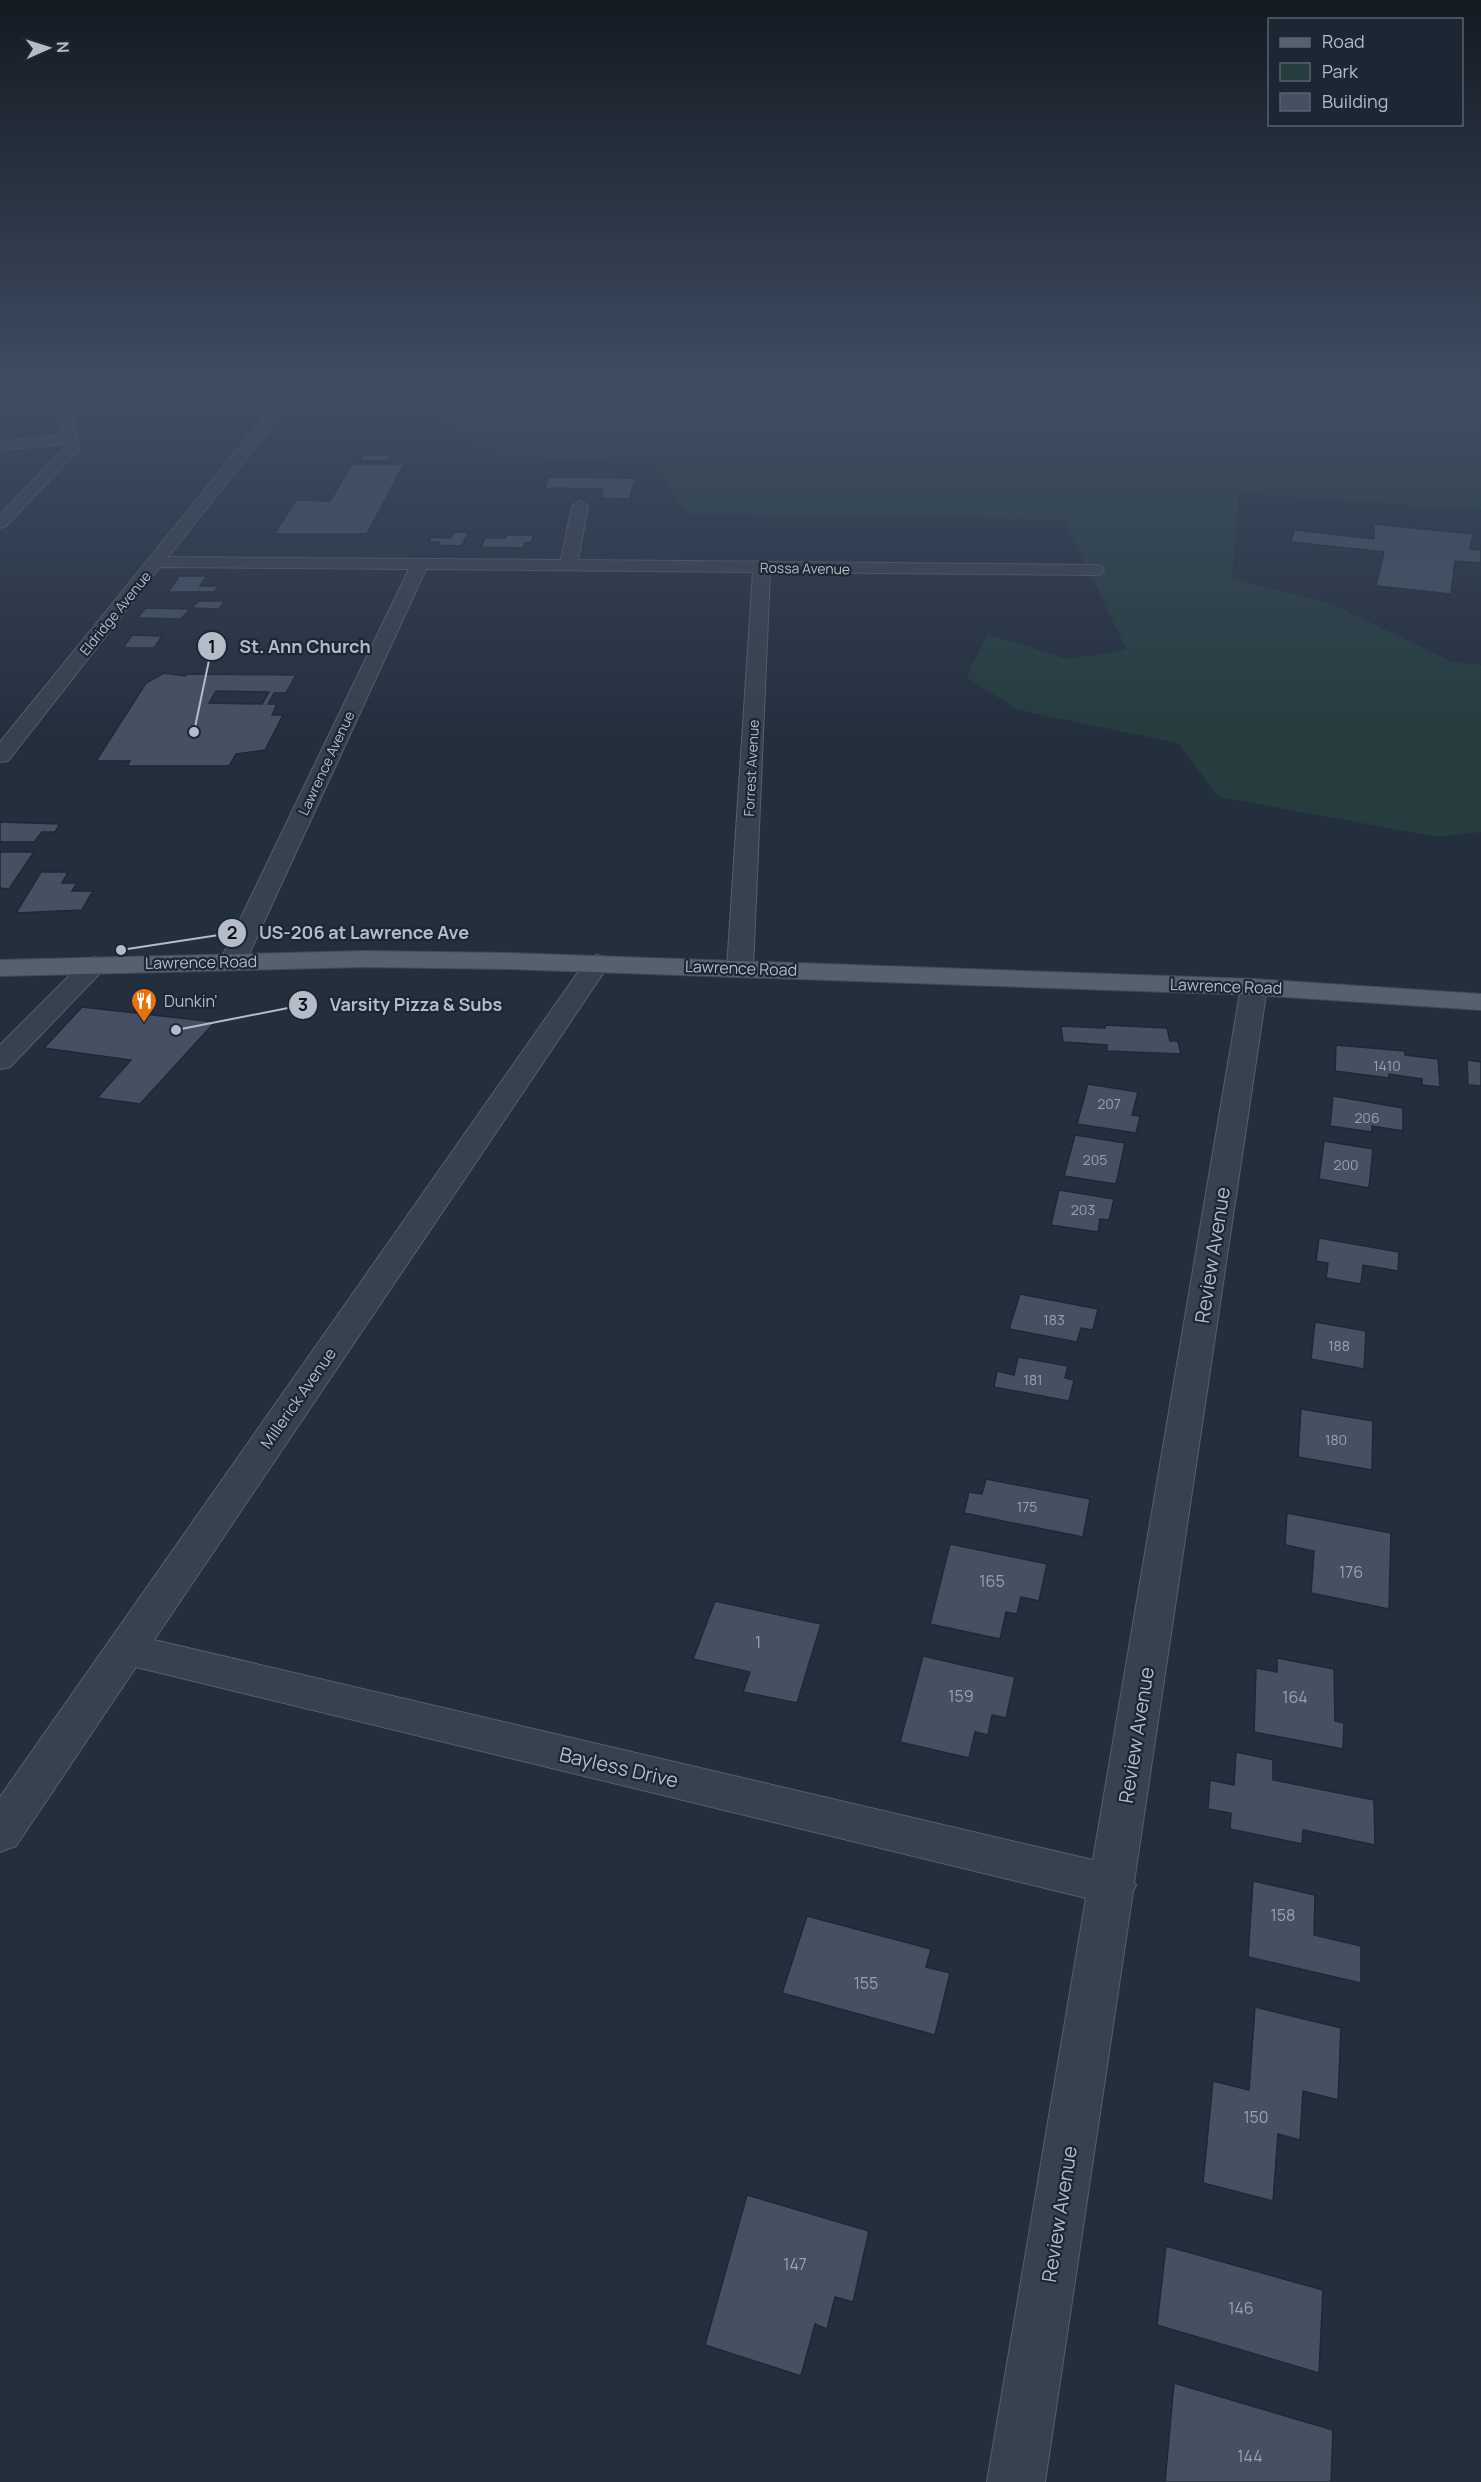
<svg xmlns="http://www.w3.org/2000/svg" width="1481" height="2482" viewBox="0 0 1481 2482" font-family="Manrope,sans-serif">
	<rect width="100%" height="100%" fill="#242f3e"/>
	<!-- green -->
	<path fill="#263c3f" d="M 401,385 L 1481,385 L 1481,510 L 1239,493 L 1232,578 L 1330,603 L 1452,662 L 1481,665 L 1481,832 L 1437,837 L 1219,797 L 1178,743 L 1018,710 L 966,677 L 987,634 L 1067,659 L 1127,650 L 1064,520 L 686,513 L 655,464 L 497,456 L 437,421 L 361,402 Z"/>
	<!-- building -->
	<g fill="#455162" stroke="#1f2835" stroke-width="1.5" fill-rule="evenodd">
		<path d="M 363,455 L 391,455 L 388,461 L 360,461 Z"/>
		<path d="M 352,464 L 404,464 L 367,534 L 274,534 L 296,500 L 330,501 Z"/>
		<path d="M 549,477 L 635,478 L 630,499 L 601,498 L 603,489 L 545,488 Z"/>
		<path d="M 1374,524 L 1473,534 L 1470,549 L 1481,550 L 1481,563 L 1455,561 L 1451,594 L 1376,586 L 1384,552 L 1291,542 L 1294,530 L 1374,539 Z"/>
		<path d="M 454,532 L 469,532 L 461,546 L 437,545 L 439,542 L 429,542 L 431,537 L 451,538 Z"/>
		<path d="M 507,535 L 534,535 L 531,543 L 525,543 L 523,548 L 481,547 L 485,538 L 505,538 Z"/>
		<path d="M 179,576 L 207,576 L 200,586 L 218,586 L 214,592 L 168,592 Z"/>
		<path d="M 198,601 L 225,601 L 219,609 L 192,608 Z"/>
		<path d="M 146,608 L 190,609 L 181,619 L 137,618 Z"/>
		<path d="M 132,635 L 162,636 L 154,648 L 123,648 Z"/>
		<path d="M 164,673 L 185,676 L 187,674 L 296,675 L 286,693 L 274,693 L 268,704 L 277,704 L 272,715 L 283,715 L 265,750 L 236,754 L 229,766 L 127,766 L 130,761 L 96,761 L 146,683 ZM 216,691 L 269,692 L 262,704 L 209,703 Z"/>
		<path d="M 0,822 L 60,824 L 55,832 L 42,832 L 34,842 L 0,842 Z"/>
		<path d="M 0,852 L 34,852 L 9,889 L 0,888 Z"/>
		<path d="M 41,872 L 68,872 L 62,883 L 77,883 L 72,891 L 93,891 L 82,910 L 16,913 Z"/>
		<path d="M 82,1007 L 215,1022 L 140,1104 L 97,1098 L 131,1060 L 44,1048 Z"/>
		<path d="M 1106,1025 L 1167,1028 L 1170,1041 L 1178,1041 L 1181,1054 L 1107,1051 L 1107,1045 L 1063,1042 L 1061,1026 L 1105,1028 Z"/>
		<path d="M 1336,1045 L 1405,1051 L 1405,1055 L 1438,1059 L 1440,1087 L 1422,1085 L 1422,1079 L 1389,1074 L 1389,1078 L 1335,1071 Z"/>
		<path d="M 1467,1060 L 1481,1062 L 1481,1086 L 1468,1085 Z"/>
		<path d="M 1088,1084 L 1138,1092 L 1132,1115 L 1140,1116 L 1136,1133 L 1077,1124 Z"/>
		<path d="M 1333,1096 L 1403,1108 L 1403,1131 L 1372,1126 L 1372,1132 L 1330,1126 Z"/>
		<path d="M 1075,1135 L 1125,1143 L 1116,1184 L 1064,1176 Z"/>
		<path d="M 1324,1141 L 1373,1149 L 1369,1188 L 1319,1179 Z"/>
		<path d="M 1059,1190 L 1114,1199 L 1109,1220 L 1100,1219 L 1098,1232 L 1051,1225 Z"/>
		<path d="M 1319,1238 L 1399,1252 L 1398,1271 L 1363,1265 L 1361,1284 L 1326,1278 L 1328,1263 L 1316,1261 Z"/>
		<path d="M 1020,1294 L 1098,1309 L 1093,1330 L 1081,1328 L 1077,1342 L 1009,1329 Z"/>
		<path d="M 1315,1322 L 1366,1331 L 1364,1369 L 1311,1359 Z"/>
		<path d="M 1018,1357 L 1068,1366 L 1065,1378 L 1074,1380 L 1069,1401 L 994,1387 L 997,1371 L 1014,1375 Z"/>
		<path d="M 1301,1409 L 1373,1421 L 1372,1470 L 1298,1457 Z"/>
		<path d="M 986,1479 L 1090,1499 L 1083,1537 L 964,1513 L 969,1492 L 982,1494 Z"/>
		<path d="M 1287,1513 L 1391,1533 L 1389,1609 L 1311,1593 L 1314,1551 L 1285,1545 Z"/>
		<path d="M 950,1544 L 1047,1564 L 1039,1601 L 1021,1597 L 1017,1614 L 1006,1612 L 1000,1639 L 930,1624 Z"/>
		<path d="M 715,1601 L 821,1624 L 797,1703 L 743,1692 L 750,1672 L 693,1659 Z"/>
		<path d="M 923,1656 L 1015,1677 L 1006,1718 L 992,1715 L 988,1735 L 975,1732 L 969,1758 L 900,1742 Z"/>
		<path d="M 1277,1658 L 1334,1669 L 1335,1721 L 1344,1723 L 1343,1749 L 1254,1732 L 1256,1668 L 1277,1672 Z"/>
		<path d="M 1236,1752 L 1273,1760 L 1273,1780 L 1374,1800 L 1375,1845 L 1303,1830 L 1302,1844 L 1230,1829 L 1231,1813 L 1208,1809 L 1210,1780 L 1234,1785 Z"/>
		<path d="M 1253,1881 L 1315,1895 L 1314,1935 L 1361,1946 L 1361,1983 L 1248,1957 Z"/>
		<path d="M 807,1916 L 931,1949 L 926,1967 L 950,1973 L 935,2035 L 782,1993 Z"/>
		<path d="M 1255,2007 L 1341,2028 L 1338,2100 L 1303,2091 L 1300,2140 L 1278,2134 L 1273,2201 L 1203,2183 L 1213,2081 L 1249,2090 Z"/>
		<path d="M 747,2195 L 869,2231 L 853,2302 L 835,2297 L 827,2329 L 815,2324 L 801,2376 L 705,2345 Z"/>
		<path d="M 1166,2246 L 1323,2290 L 1319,2373 L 1157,2325 Z"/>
		<path d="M 1174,2383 L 1333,2430 L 1331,2482 L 1165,2482 Z"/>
	</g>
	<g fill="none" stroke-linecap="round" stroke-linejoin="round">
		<defs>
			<g id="street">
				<path d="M 49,385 L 63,385 L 80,448 L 6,526 L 0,528 L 0,514 L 66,447 L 65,444 L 0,450 L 0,442 L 64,435 Z"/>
				<path d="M 290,385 L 304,385 L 168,557 L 561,560 L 572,506 L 580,501 L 588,506 L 578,560 L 1095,565 L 1101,566 L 1104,570 L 1101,574 L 1095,575 L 770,572 L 753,968 L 749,973 L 740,976 L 731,973 L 727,968 L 753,572 L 426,569 L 246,961 L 242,966 L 233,969 L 224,966 L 220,961 L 409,569 L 160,567 L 8,761 L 0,762 L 0,742 Z"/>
				<path d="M 597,955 L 606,958 L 610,963 L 154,1640 L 1093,1860 L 1241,987 L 1245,981 L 1254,979 L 1263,981 L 1267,987 L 1134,1882 L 1136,1885 L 1133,1891 L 1045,2482 L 987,2482 L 1086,1898 L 136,1667 L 16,1846 L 0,1852 L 0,1797 L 588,958 Z"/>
				<path d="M 94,957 L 103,960 L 107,965 L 103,970 L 10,1067 L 0,1069 L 0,1045 L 85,960 Z"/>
			</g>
			<path id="primary" d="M 364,951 L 509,953 L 1254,979 L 1481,994 L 1481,1010 L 1254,995 L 509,969 L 364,967 L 0,976 L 0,960 Z"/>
		</defs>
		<!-- street casing -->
		<use href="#street" stroke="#565f6c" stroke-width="2"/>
		<!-- primary casing -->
		<use href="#primary" stroke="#414a57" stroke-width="2"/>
		<!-- street -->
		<use href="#street" fill="#38414e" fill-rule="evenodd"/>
		<!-- primary -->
		<use href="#primary" fill="#56606e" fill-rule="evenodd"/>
	</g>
	<!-- sky -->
	<linearGradient id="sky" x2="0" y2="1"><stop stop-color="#141a22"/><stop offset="0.53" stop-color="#3f4d63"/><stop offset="1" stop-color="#3f4d63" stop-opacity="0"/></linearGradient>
	<rect width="1481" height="732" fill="url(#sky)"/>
	<!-- icons -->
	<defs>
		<symbol id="restaurant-pin" viewBox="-11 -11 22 30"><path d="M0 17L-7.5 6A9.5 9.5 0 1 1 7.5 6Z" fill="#e8710a" stroke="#1d2633"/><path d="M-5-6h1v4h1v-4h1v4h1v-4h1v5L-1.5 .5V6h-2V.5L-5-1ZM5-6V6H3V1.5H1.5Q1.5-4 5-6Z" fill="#fff"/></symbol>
	</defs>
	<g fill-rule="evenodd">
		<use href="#restaurant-pin" x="129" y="986" width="30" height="40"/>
	</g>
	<g text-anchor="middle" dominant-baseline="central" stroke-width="4.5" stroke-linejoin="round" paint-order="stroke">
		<!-- far-street labels -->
		<g font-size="14" fill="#b4bcc9" stroke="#1d2633">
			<text transform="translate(805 568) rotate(1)">Rossa Avenue</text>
			<text transform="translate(115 613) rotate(-51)">Eldridge Avenue</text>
			<text transform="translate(326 763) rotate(-65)">Lawrence Avenue</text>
			<text transform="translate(751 768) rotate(-87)">Forrest Avenue</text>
		</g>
		<!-- number labels -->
		<g font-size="14" fill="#98a1af">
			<text x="1387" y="1065">1410</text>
			<text x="1109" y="1103">207</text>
			<text x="1367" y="1117">206</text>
			<text x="1095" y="1159">205</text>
			<text x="1346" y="1164">200</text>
			<text x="1083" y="1209">203</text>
			<text x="1054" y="1319">183</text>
			<text x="1339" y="1345">188</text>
			<text x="1033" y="1379">181</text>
			<text x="1336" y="1439">180</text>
			<text x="1027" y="1506">175</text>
		</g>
		<!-- street labels -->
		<g font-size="16" fill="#b4bcc9" stroke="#1d2633">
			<text transform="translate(201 962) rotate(-1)">Lawrence Road</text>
			<text transform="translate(741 968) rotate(2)">Lawrence Road</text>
			<text transform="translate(1226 986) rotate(2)">Lawrence Road</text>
			<text transform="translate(298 1398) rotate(-55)">Millerick Avenue</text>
		</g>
		<!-- poi labels -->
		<g font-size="16" fill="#b4bcc9" stroke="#1d2633" text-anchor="start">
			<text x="164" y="1001">Dunkin'</text>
		</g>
		<!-- near-number labels -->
		<g font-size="16" fill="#98a1af">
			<text x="1351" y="1572">176</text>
			<text x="992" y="1581">165</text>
			<text x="758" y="1642">1</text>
			<text x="961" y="1696">159</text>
			<text x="1295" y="1697">164</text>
			<text x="1283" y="1915">158</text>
			<text x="866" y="1983">155</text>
			<text x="1256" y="2117">150</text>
			<text x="795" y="2264">147</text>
			<text x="1241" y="2308">146</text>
			<text x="1250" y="2456">144</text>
		</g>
		<!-- near-street labels -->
		<g font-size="20" fill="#b4bcc9" stroke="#1d2633">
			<text transform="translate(1212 1255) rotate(-81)">Review Avenue</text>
			<text transform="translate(1136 1735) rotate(-81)">Review Avenue</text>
			<text transform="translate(619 1767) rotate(13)">Bayless Drive</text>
			<text transform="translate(1059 2214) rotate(-81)">Review Avenue</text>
		</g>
	</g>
	<!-- callouts -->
	<path fill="none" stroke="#b4bcc9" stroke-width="2" d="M194 732L212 646M121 950L232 933M176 1030L303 1005"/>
	<g fill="#b4bcc9" stroke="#1d2633" stroke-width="2">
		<circle cx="194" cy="732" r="6"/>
		<circle cx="121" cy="950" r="6"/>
		<circle cx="176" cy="1030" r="6"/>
		<circle cx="212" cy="646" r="15"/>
		<circle cx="232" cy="933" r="15"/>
		<circle cx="303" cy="1005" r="15"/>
	</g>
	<g font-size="18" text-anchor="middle" font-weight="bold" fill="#111">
		<text x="212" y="653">1</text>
		<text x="232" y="939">2</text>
		<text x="303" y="1011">3</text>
	</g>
	<g font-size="18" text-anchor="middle" font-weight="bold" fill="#b4bcc9" stroke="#1d2633" stroke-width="4.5" stroke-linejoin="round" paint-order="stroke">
		<text x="305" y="653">St. Ann Church</text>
		<text x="364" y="939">US-206 at Lawrence Ave</text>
		<text x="416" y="1011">Varsity Pizza &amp; Subs</text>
	</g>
	<!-- legend -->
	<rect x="1268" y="18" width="195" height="108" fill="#1d2633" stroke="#59626f" stroke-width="1.5"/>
	<rect x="1280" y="38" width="30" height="9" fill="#56606e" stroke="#59626f" stroke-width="1.5"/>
	<text x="1322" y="48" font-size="18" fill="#b4bcc9">Road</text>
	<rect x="1280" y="63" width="30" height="18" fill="#263c3f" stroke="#59626f" stroke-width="1.5"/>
	<text x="1322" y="78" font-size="18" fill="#b4bcc9">Park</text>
	<rect x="1280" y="93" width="30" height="18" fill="#455162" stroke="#59626f" stroke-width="1.5"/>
	<text x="1322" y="108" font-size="18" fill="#b4bcc9">Building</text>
	<!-- north arrow -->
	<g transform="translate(48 48) rotate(87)" stroke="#1d2633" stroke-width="4.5" paint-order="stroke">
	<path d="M0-4.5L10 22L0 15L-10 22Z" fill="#b4bcc9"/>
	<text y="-9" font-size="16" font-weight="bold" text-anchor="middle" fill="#b4bcc9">N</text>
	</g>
</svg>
